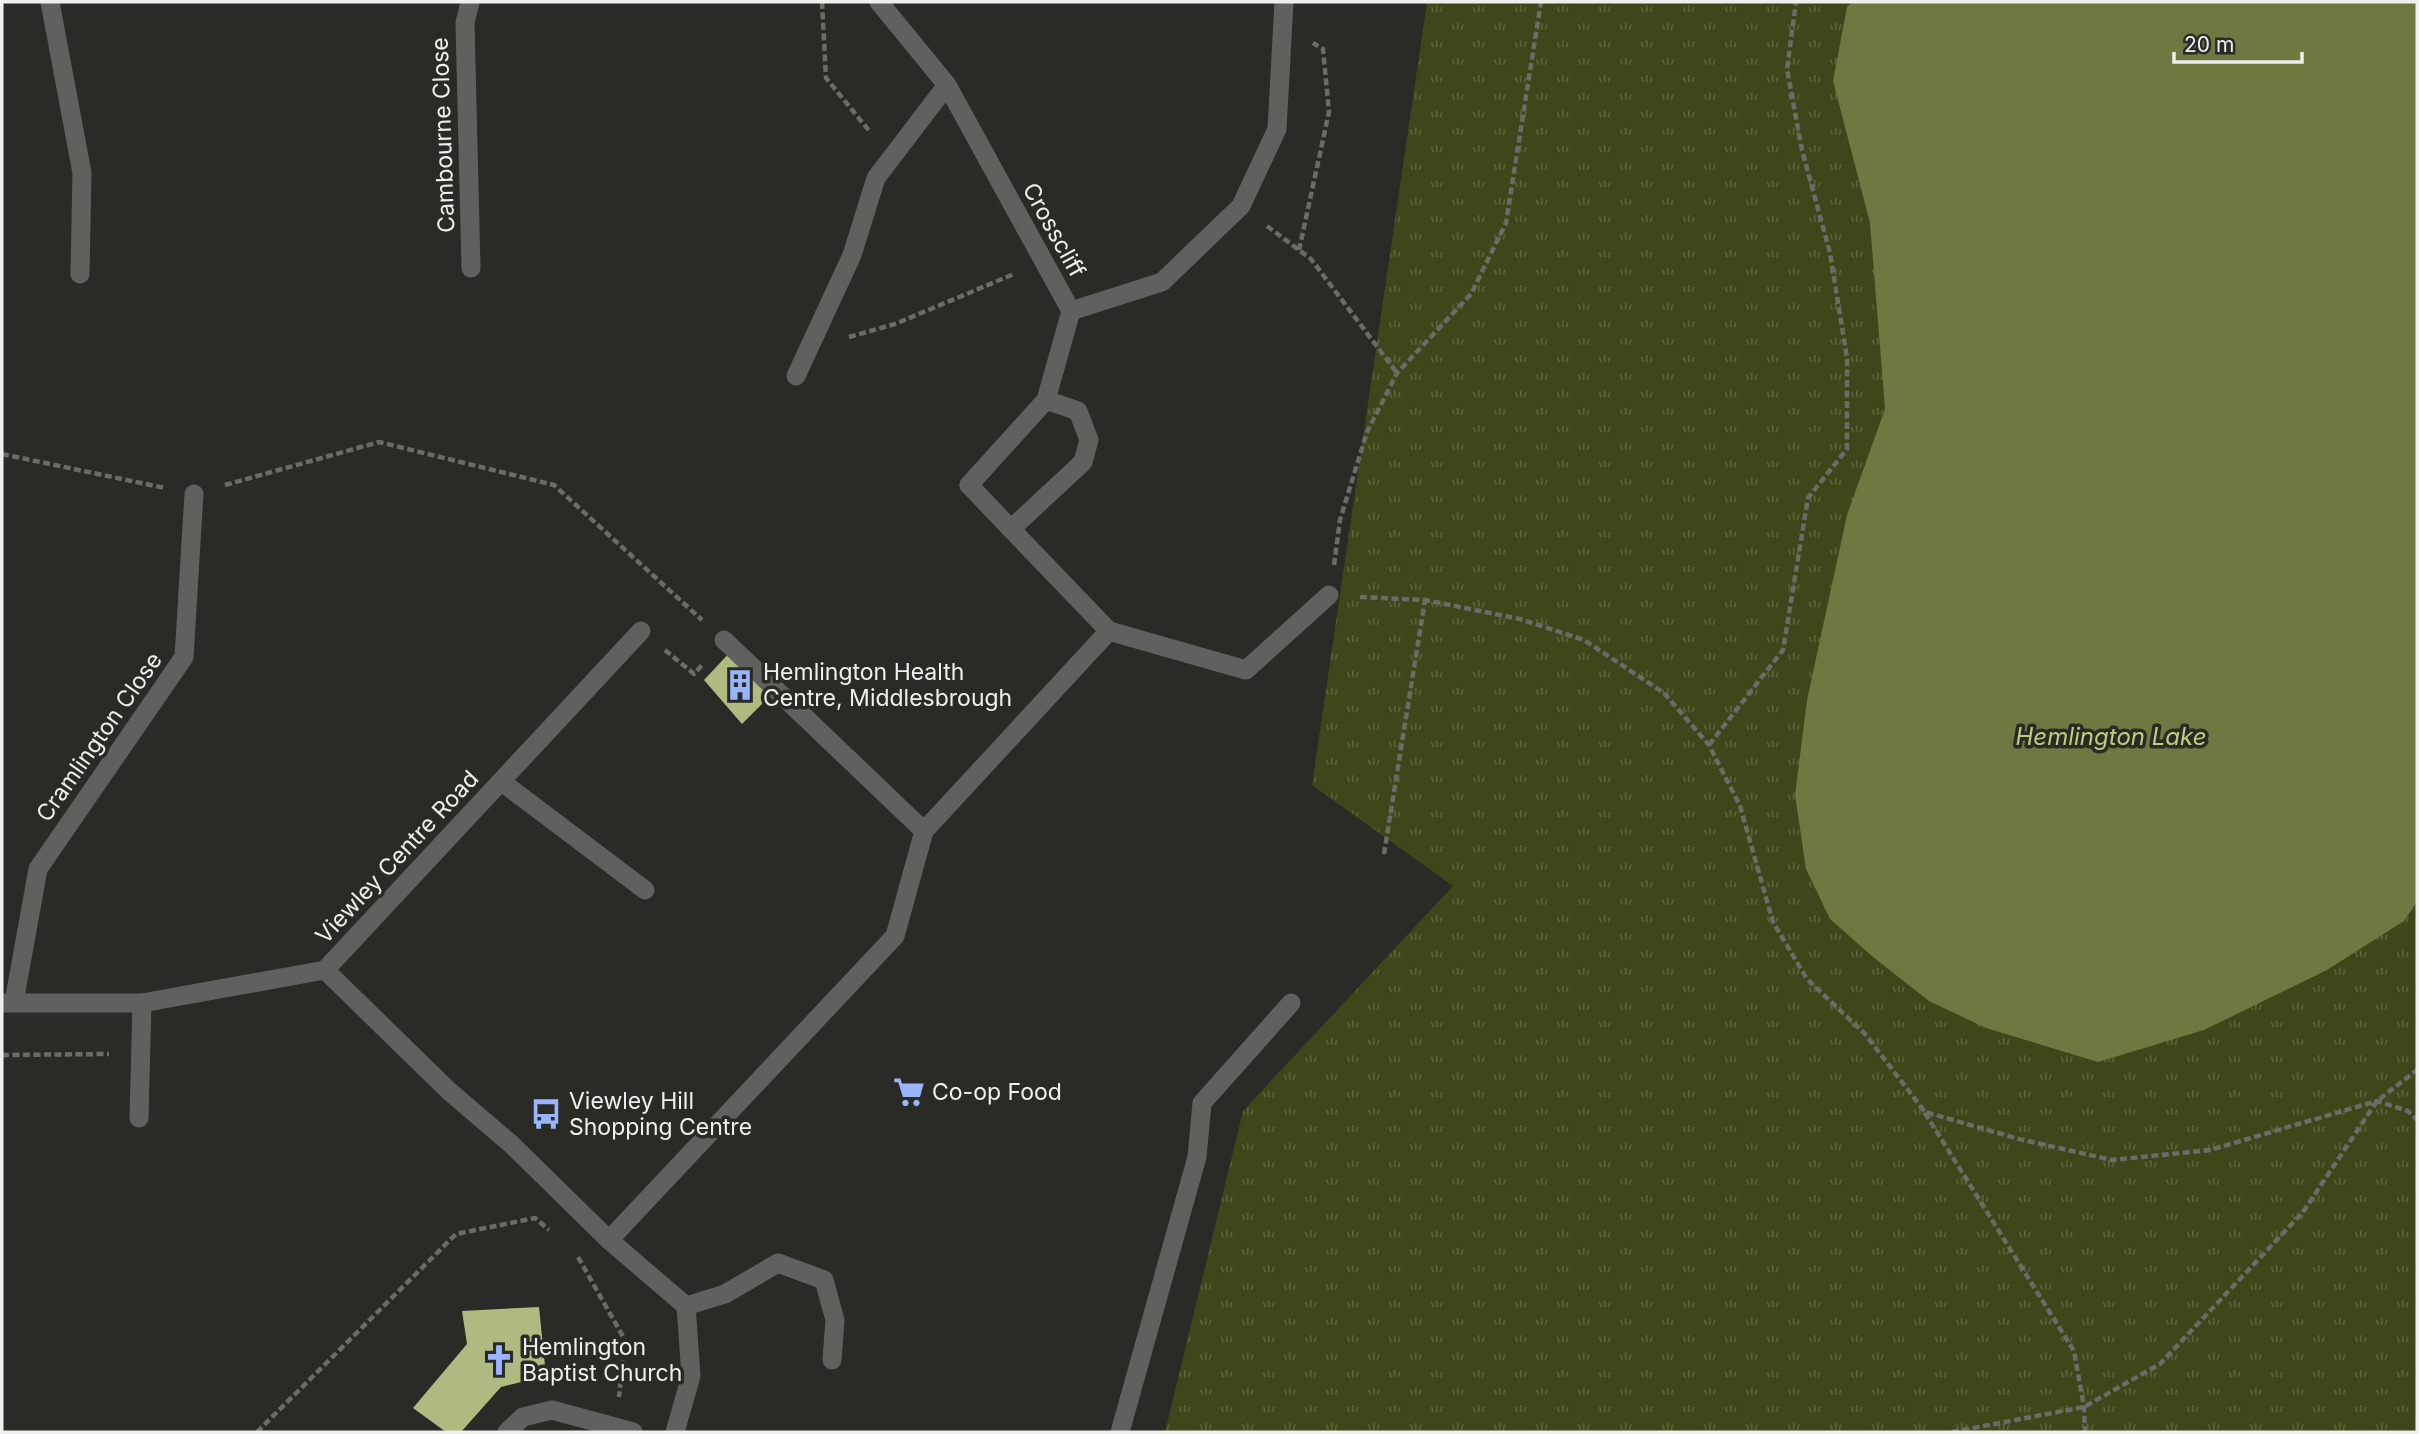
<svg xmlns="http://www.w3.org/2000/svg" width="2419" height="1434" viewBox="0 0 2419 1434" font-family="Inter,sans-serif">
	<defs>
		<pattern id="park-tufts" width="24" height="20" patternUnits="userSpaceOnUse" patternTransform="scale(1.75)"><rect width="24" height="20" fill="#3f4619"/><path d="M3 7l-1-3M5 7V3M7 7l1-3M15 17l-1-3M17 17v-4M19 17l1-3" fill="none" stroke="#5b613b"/></pattern>
	</defs>
	<rect width="100%" height="100%" fill="#2a2b26"/>
	<!-- park -->
	<path fill="url(#park-tufts)" d="M 1427,2 L 2417,2 L 2417,1432 L 1165,1432 L 1243,1111 L 1453,886 L 1312,785 Z"/>
	<!-- water -->
	<path fill="#6e7841" d="M 1852,2 L 2417,2 L 2417,902 L 2404,921 L 2327,970 L 2204,1030 L 2098,1062 L 1986,1028 L 1929,1001 L 1873,957 L 1830,919 L 1806,869 L 1795,795 L 1807,700 L 1847,515 L 1885,409 L 1870,223 L 1833,81 L 1847,7 Z"/>
	<!-- building -->
	<g fill="#aeba80">
		<path d="M 733,649 L 776,690 L 742,724 L 704,680 Z"/>
		<path d="M 539,1307 L 546,1376 L 501,1387 L 461,1432 L 446,1432 L 413,1408 L 467,1344 L 462,1311 Z"/>
	</g>
	<g fill="none" stroke-linecap="round" stroke-linejoin="round">
		<!-- path -->
		<g stroke="#6b6c68" stroke-width="4.5" stroke-dasharray="7 3.5" stroke-linecap="butt">
			<path d="M 822,2 L 826,78 L 871,133"/>
			<path d="M 1267,226 L 1311,259 L 1397,373"/>
			<path d="M 1299,250 L 1329,112 L 1323,49 L 1313,43"/>
			<path d="M 849,337 L 895,324 L 1014,274"/>
			<path d="M 2,454 L 165,488"/>
			<path d="M 225,485 L 379,442 L 554,485 L 702,620"/>
			<path d="M 1334,565 L 1340,520 L 1367,432 L 1397,373 L 1471,294 L 1506,223 L 1541,2"/>
			<path d="M 1360,597 L 1425,600 L 1520,619 L 1584,640 L 1664,693 L 1709,745 L 1740,806 L 1773,922 L 1807,979 L 1865,1034 L 1925,1112 L 2019,1139 L 2112,1160 L 2210,1150 L 2377,1101 L 2408,1111 L 2417,1120"/>
			<path d="M 665,650 L 694,674 L 703,664"/>
			<path d="M 1709,745 L 1783,650 L 1808,498 L 1847,449 L 1847,358 L 1830,253 L 1802,150 L 1787,69 L 1796,2"/>
			<path d="M 1384,854 L 1425,600"/>
			<path d="M 2,1055 L 109,1054"/>
			<path d="M 1925,1113 L 2074,1351 L 2084,1407 L 2085,1432"/>
			<path d="M 578,1257 L 625,1340 L 619,1397"/>
			<path d="M 257,1432 L 456,1234 L 535,1218 L 549,1230"/>
			<path d="M 1952,1432 L 2084,1407 L 2160,1364 L 2303,1212 L 2377,1101 L 2417,1070"/>
		</g>
		<!-- service -->
		<g stroke="#60615e" stroke-width="19">
			<path d="M 969,485 L 1011,529 L 1083,462 L 1089,440 L 1078,411 L 1046,400"/>
			<path d="M 502,782 L 645,890"/>
			<path d="M 325,970 L 449,1091 L 511,1144 L 609,1240 L 686,1306 L 725,1294 L 778,1263 L 824,1280 L 835,1320 L 832,1360"/>
			<path d="M 139,1118 L 142,1003"/>
			<path d="M 507,1432 L 523,1417 L 552,1410 L 633,1432"/>
			<path d="M 1120,1432 L 1197,1157 L 1202,1103 L 1291,1003"/>
		</g>
		<!-- pedestrian -->
		<g stroke="#60615e" stroke-width="19">
			<path d="M 1011,529 L 1109,631"/>
			<path d="M 724,640 L 924,831 L 1109,631 L 1246,670 L 1329,595"/>
			<path d="M 609,1240 L 895,936 L 924,831"/>
		</g>
		<!-- minor -->
		<g stroke="#60615e" stroke-width="19">
			<path d="M 50,2 L 82,173 L 80,274"/>
			<path d="M 470,2 L 465,23 L 471,268"/>
			<path d="M 879,2 L 947,85 L 1071,311 L 1046,400 L 969,485"/>
			<path d="M 1071,311 L 1162,282 L 1241,206 L 1277,129 L 1284,2"/>
			<path d="M 796,376 L 852,255 L 876,178 L 947,85"/>
			<path d="M 14,1002 L 38,869 L 184,657 L 194,494"/>
			<path d="M 2,1003 L 142,1003 L 325,970 L 641,631"/>
			<path d="M 675,1432 L 691,1376 L 686,1306"/>
		</g>
	</g>
	<!-- icons -->
	<defs>
		<symbol id="building-bare" viewBox="-9 -9 18 18"><path d="M-4-6H4V6H1V3H-1V6H-4ZM-2.5-4.3h1.7v1.8h-1.7ZM.8-4.3h1.7v1.8H.8ZM-2.5-1h1.7V.8h-1.7ZM.8-1h1.7V.8H.8Z" fill="#99b5fd" stroke="#2a2b26" stroke-width="2.5" paint-order="stroke"/></symbol>
		<symbol id="supermarket-bare" viewBox="-9 -9 18 18"><path d="M-6-5.5h2.5l.6 2H6L4.5 2H-2.5L-4.4-4H-6ZM-1.5 3.2a1.3 1.3 0 1 0 .1 0ZM3 3.2a1.3 1.3 0 1 0 .1 0Z" fill="#99b5fd" stroke="#2a2b26" stroke-width="2.5" paint-order="stroke"/></symbol>
		<symbol id="bus-bare" viewBox="-9 -9 18 18"><path d="M-5-6H5V4H4V6H2V4H-2V6H-4V4H-5ZM-3.5-4V0h7V-4ZM-3.5 1.2v1.5H-2V1.2ZM2 1.2v1.5H3.5V1.2Z" fill="#99b5fd" stroke="#2a2b26" stroke-width="2.5" paint-order="stroke"/></symbol>
		<symbol id="church-bare" viewBox="-9 -9 18 18"><path d="M-1.2-6h2.4v3.5h3.3v2.4h-3.3V6h-2.4V-.1h-3.3v-2.4h3.3Z" fill="#99b5fd" stroke="#2a2b26" stroke-width="2.5" paint-order="stroke"/></symbol>
	</defs>
	<g fill-rule="evenodd">
		<use href="#building-bare" x="718" y="663" width="44" height="44"/>
		<use href="#supermarket-bare" x="887" y="1070" width="44" height="44"/>
		<use href="#bus-bare" x="524" y="1092" width="44" height="44"/>
		<use href="#church-bare" x="477" y="1338" width="44" height="44"/>
	</g>
	<g text-anchor="middle" dominant-baseline="central" stroke-width="7" stroke-linejoin="round" paint-order="stroke">
		<!-- street labels -->
		<g font-size="23" fill="#eff0ed" stroke="#2a2b26">
			<text transform="translate(443 135) rotate(-92)">Cambourne Close</text>
			<text transform="translate(1054 230) rotate(61)">Crosscliff</text>
			<text transform="translate(99 737) rotate(-55)">Cramlington Close</text>
			<text transform="translate(397 857) rotate(-47)">Viewley Centre Road</text>
		</g>
		<!-- poi labels -->
		<g font-size="23" fill="#eff0ed" stroke="#2a2b26" text-anchor="start">
			<text x="763" y="672">Hemlington Health<tspan x="763" dy="26">Centre, Middlesbrough</tspan></text>
			<text x="932" y="1092">Co-op Food</text>
			<text x="569" y="1101">Viewley Hill<tspan x="569" dy="26">Shopping Centre</tspan></text>
			<text x="522" y="1347">Hemlington<tspan x="522" dy="26">Baptist Church</tspan></text>
		</g>
		<!-- water labels -->
		<g font-size="24" font-style="italic" fill="#bdcd7a" stroke="#2a2b26">
			<text x="2111" y="736">Hemlington Lake</text>
		</g>
	</g>
	<!-- border -->
	<rect width="2419" height="1434" fill="none" stroke="#eff0ed" stroke-width="7"/>
	<!-- scale -->
	<path d="M2174 52v10h128v-10" fill="none" stroke="#eff0ed" stroke-width="3.5"/>
	<text x="2184" y="52" font-size="21" fill="#eff0ed" stroke="#2a2b26" stroke-width="5" paint-order="stroke">20 m</text>
</svg>
